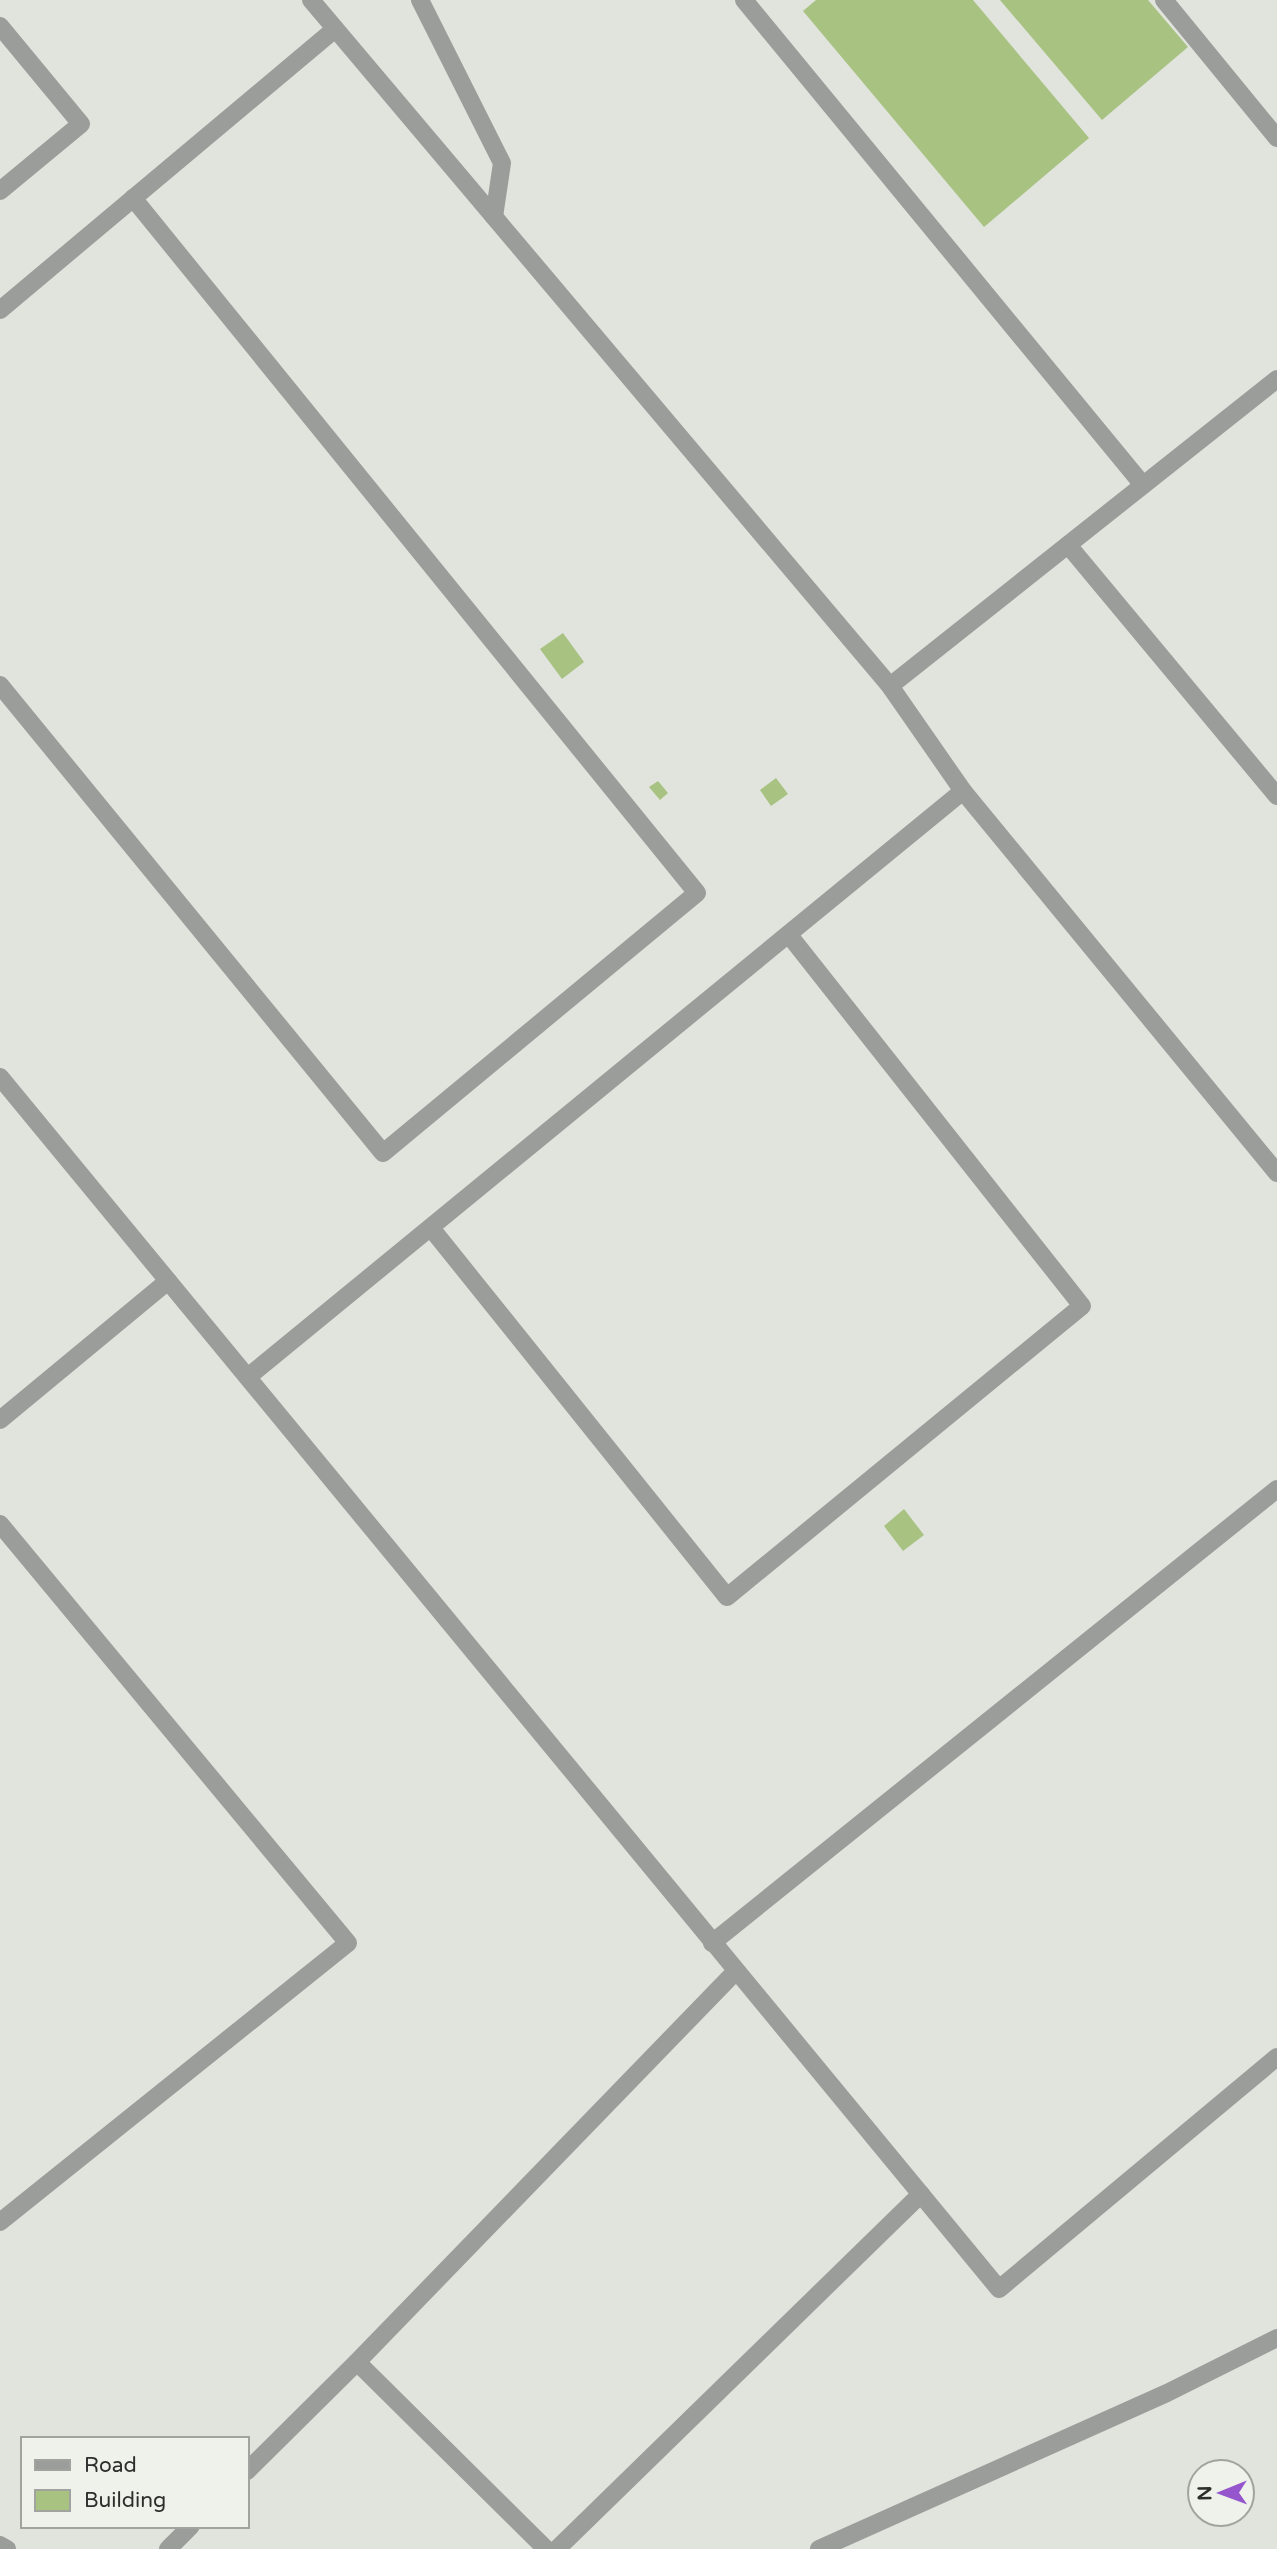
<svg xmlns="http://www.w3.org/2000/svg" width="1277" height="2549" viewBox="0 0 1277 2549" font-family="'Varela Round',sans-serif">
	<rect width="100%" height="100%" fill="#e1e4dd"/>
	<!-- building -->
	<g fill="#a8c282">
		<path d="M 816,0 L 973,0 L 1089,138 L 984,227 L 803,11 Z"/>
		<path d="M 1000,0 L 1148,0 L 1188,47 L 1102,120 Z"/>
		<path d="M 563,633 L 584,662 L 562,679 L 540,649 Z"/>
		<path d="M 776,778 L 788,794 L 771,806 L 760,790 Z"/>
		<path d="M 658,781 L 668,793 L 660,800 L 649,787 Z"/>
		<path d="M 904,1509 L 924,1535 L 903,1551 L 884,1526 Z"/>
	</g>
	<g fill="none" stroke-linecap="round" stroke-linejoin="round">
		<!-- minor -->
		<g stroke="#9b9d9a" stroke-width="18">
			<path d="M 311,0 L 890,686 L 963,791 L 1277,1173"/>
			<path d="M 420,0 L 502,163 L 494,217"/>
			<path d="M 744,0 L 1143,485"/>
			<path d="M 1164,0 L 1277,138"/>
			<path d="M 0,26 L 81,124 L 0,191"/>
			<path d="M 0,310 L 335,29"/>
			<path d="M 1068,545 L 1277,796"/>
			<path d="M 0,685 L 383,1153 L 697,893 L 133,198"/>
			<path d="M 890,686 L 1277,379"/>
			<path d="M 0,1077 L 999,2289 L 1277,2057"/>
			<path d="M 431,1228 L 727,1597 L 1082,1306 L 789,935"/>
			<path d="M 249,1376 L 963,791"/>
			<path d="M 0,1420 L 168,1281"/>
			<path d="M 0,1524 L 348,1943 L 0,2222"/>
			<path d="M 712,1943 L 1277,1489"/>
			<path d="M 357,2362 L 546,2549"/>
			<path d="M 247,2471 L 357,2362 L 736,1971"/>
			<path d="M 0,2545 L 7,2549"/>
			<path d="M 168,2549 L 191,2526"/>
			<path d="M 557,2549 L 921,2194"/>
			<path d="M 819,2549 L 1167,2393 L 1277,2338"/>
		</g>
	</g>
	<!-- legend -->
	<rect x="21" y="2437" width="228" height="91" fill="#eef2ea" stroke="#a1a49e" stroke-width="2"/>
	<rect x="35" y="2460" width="35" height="10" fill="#9b9d9a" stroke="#a1a49e" stroke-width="2"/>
	<text x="84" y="2472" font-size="21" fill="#2e2f2c">Road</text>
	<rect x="35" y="2490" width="35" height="21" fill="#a8c282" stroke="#a1a49e" stroke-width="2"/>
	<text x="84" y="2507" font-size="21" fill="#2e2f2c">Building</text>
	<!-- north arrow -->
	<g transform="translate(1221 2493) rotate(269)"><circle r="33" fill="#eef2ea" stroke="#a1a49e" stroke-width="2"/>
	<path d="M0-5L12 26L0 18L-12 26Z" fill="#9556cd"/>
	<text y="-10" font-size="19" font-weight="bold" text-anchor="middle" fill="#2e2f2c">N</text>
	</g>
</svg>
